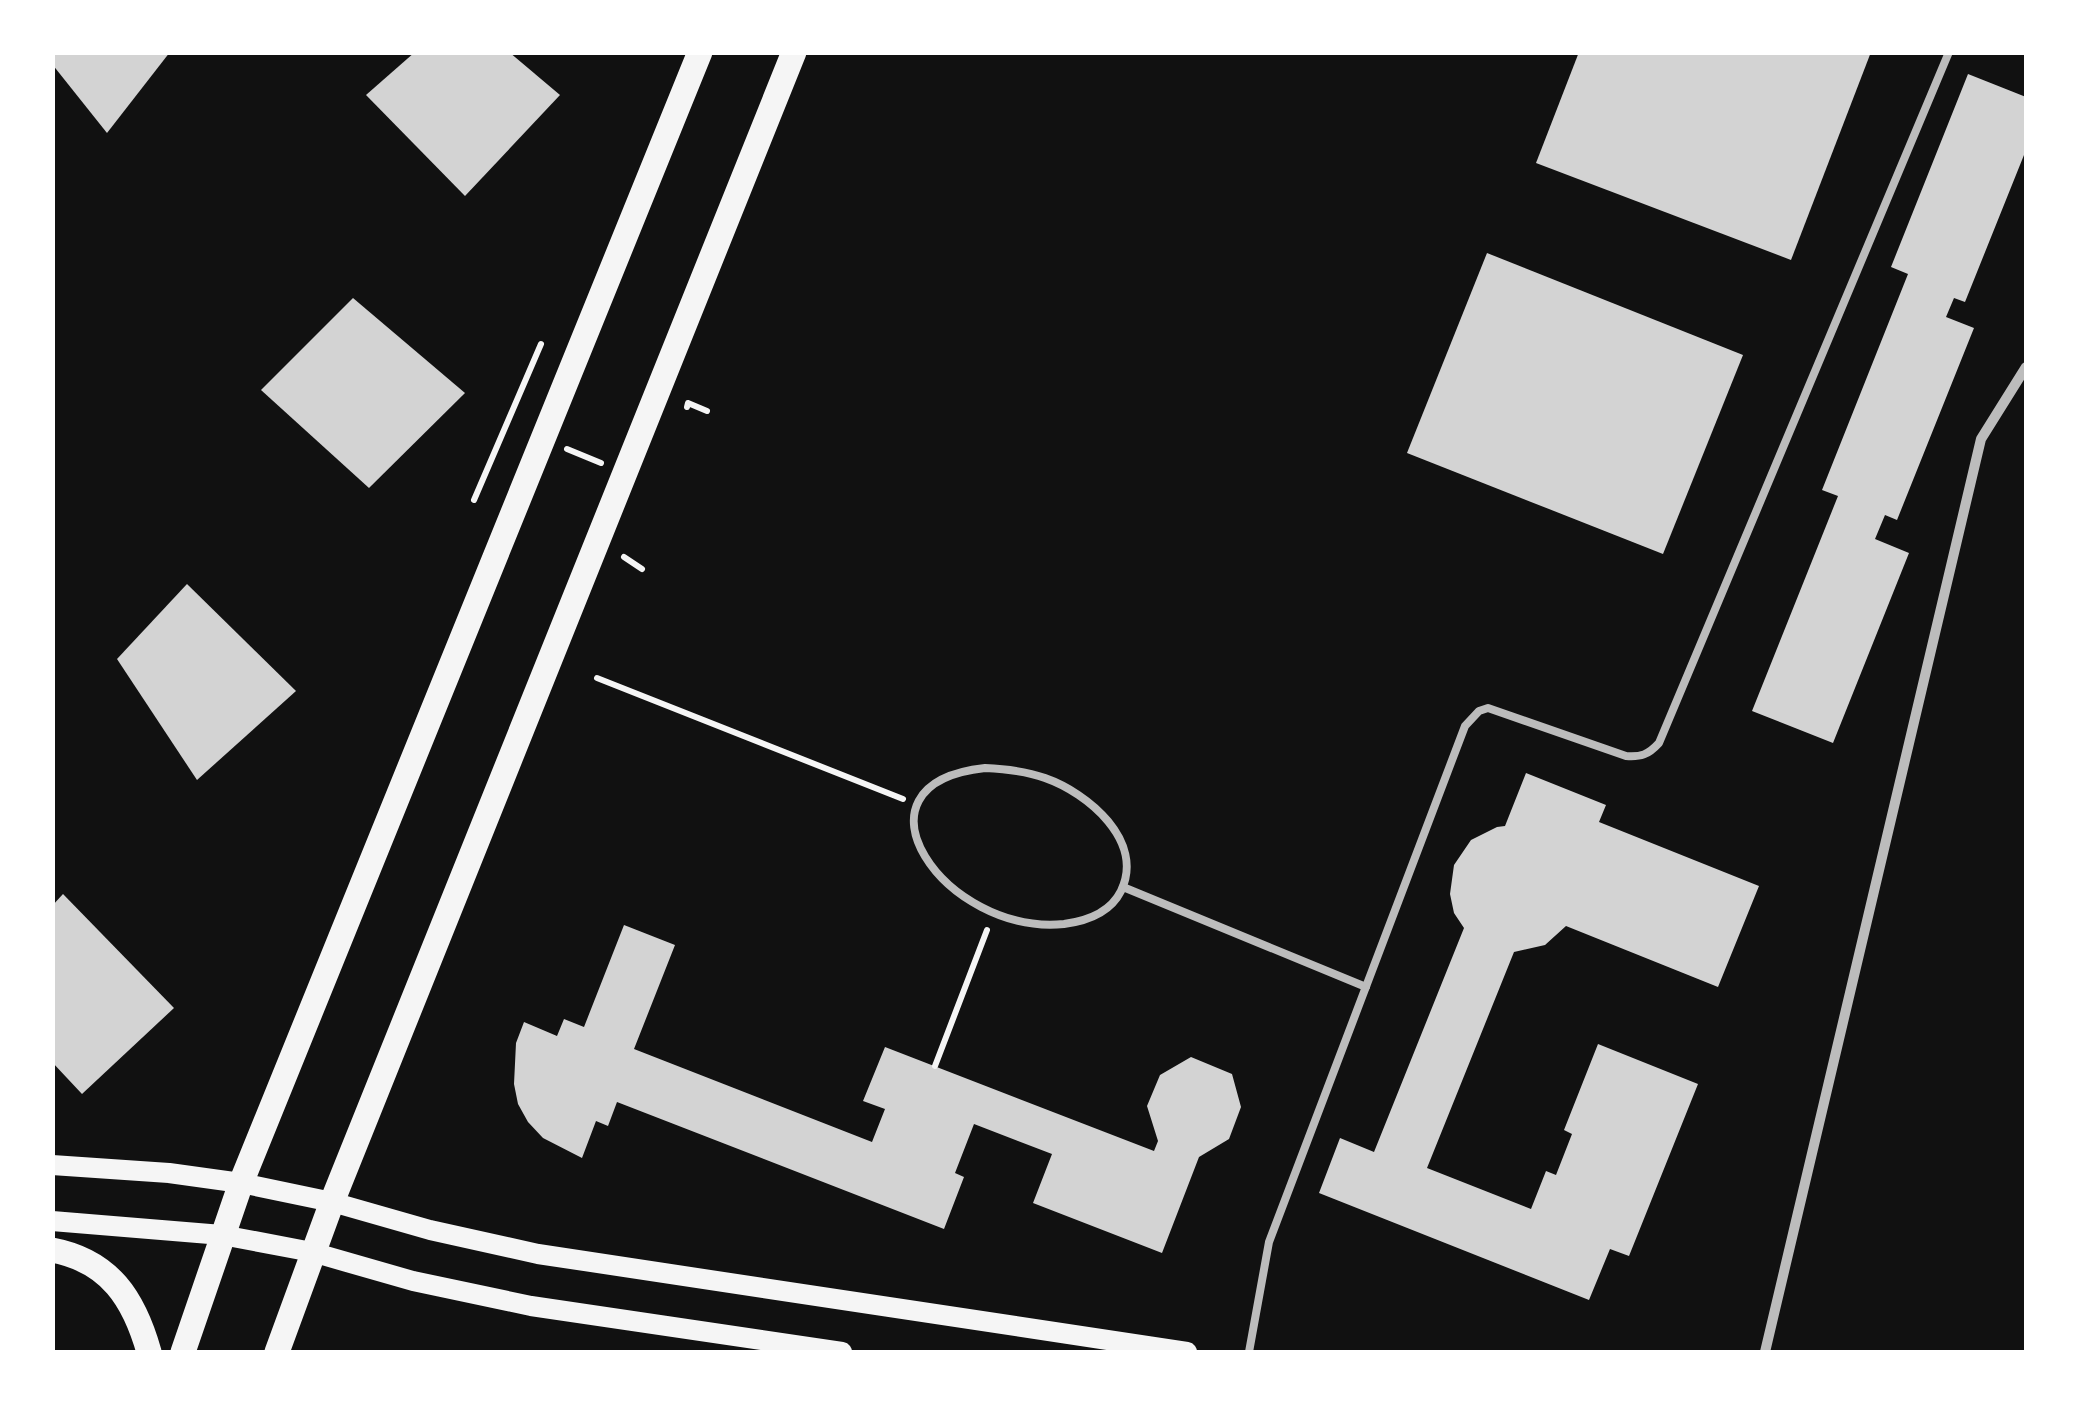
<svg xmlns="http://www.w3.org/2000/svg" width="2079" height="1405" viewBox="0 0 2079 1405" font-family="Montserrat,sans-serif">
	<rect width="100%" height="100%" fill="#111"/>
	<!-- building -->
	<g fill="#d3d3d3">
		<path d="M 52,52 L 170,52 L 107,133 L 52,64 Z"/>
		<path d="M 415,52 L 509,52 L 560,95 L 465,196 L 366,95 Z"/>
		<path d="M 1579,52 L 1871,52 L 1791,260 L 1536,163 Z"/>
		<path d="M 1968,74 L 2026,97 L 2026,150 L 1965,302 L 1954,298 L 1946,317 L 1974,328 L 1897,520 L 1885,515 L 1875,539 L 1909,553 L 1833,743 L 1752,711 L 1838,496 L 1822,490 L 1908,274 L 1891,267 Z"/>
		<path d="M 1487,253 L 1743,355 L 1663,554 L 1407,453 Z"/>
		<path d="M 353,298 L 465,393 L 369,488 L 261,390 Z"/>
		<path d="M 187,584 L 296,691 L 197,780 L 117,659 Z"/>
		<path d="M 1526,773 L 1606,805 L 1599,822 L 1759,886 L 1718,987 L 1566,926 L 1545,945 L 1514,952 L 1427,1168 L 1531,1209 L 1546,1171 L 1556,1175 L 1572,1134 L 1564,1130 L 1598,1044 L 1698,1084 L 1629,1256 L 1610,1249 L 1589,1300 L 1319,1193 L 1340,1138 L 1374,1152 L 1464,928 L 1454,913 L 1450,894 L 1454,865 L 1471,840 L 1497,827 L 1505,826 Z"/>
		<path d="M 63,894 L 174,1008 L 82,1094 L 52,1062 L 52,906 Z"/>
		<path d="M 624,925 L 675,945 L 634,1049 L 872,1142 L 885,1109 L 863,1101 L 885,1047 L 1154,1151 L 1158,1141 L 1147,1106 L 1160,1075 L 1191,1057 L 1232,1074 L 1241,1107 L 1229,1139 L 1199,1157 L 1162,1253 L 1033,1203 L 1052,1154 L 974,1124 L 955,1173 L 964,1177 L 944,1229 L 617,1102 L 608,1126 L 596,1121 L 582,1158 L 543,1138 L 528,1122 L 518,1104 L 514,1084 L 516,1043 L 524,1022 L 557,1036 L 564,1019 L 584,1027 Z"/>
	</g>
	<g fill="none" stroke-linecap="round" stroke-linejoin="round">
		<!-- path -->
		<g stroke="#f5f5f5" stroke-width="6">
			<path d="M 687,407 L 688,403 L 707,411"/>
			<path d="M 567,449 L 601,463"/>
			<path d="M 474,500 L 541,344"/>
			<path d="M 624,557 L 642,569"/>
			<path d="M 597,678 L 903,799"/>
			<path d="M 935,1066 L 987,930"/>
		</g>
		<!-- service -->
		<g stroke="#bcbcbc" stroke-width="8">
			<path d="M 985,768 C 1006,769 1026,771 1045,778 C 1088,793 1145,841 1121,891 C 1110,913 1087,921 1064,924 C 946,936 838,784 985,768 Z"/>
			<path d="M 1123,887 L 1366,987"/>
			<path d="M 1249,1352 L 1269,1242 L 1465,726 L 1479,711 L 1488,708 L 1626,756 C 1641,757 1648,755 1659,743 L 1949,52"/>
		</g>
		<!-- minor -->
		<path stroke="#bcbcbc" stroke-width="10" d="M 1765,1352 L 1981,439 L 2026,367"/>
		<!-- secondary -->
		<g stroke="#f5f5f5" stroke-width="20">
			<path d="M 52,1165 L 169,1173 L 241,1183 L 332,1202 L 430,1230 L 538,1254 L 1187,1352"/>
			<path d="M 52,1221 L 222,1235 L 312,1252 L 413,1281 L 531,1306 L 842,1352"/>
		</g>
		<!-- primary -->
		<g stroke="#f5f5f5" stroke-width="25">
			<path d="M 52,1250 C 110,1261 134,1299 149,1352"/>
			<path d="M 183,1352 L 241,1183 L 700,52"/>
			<path d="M 277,1352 L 332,1202 L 794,52"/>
		</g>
	</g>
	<!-- border -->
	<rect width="2079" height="1405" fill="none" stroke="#ffffff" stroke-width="110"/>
</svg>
